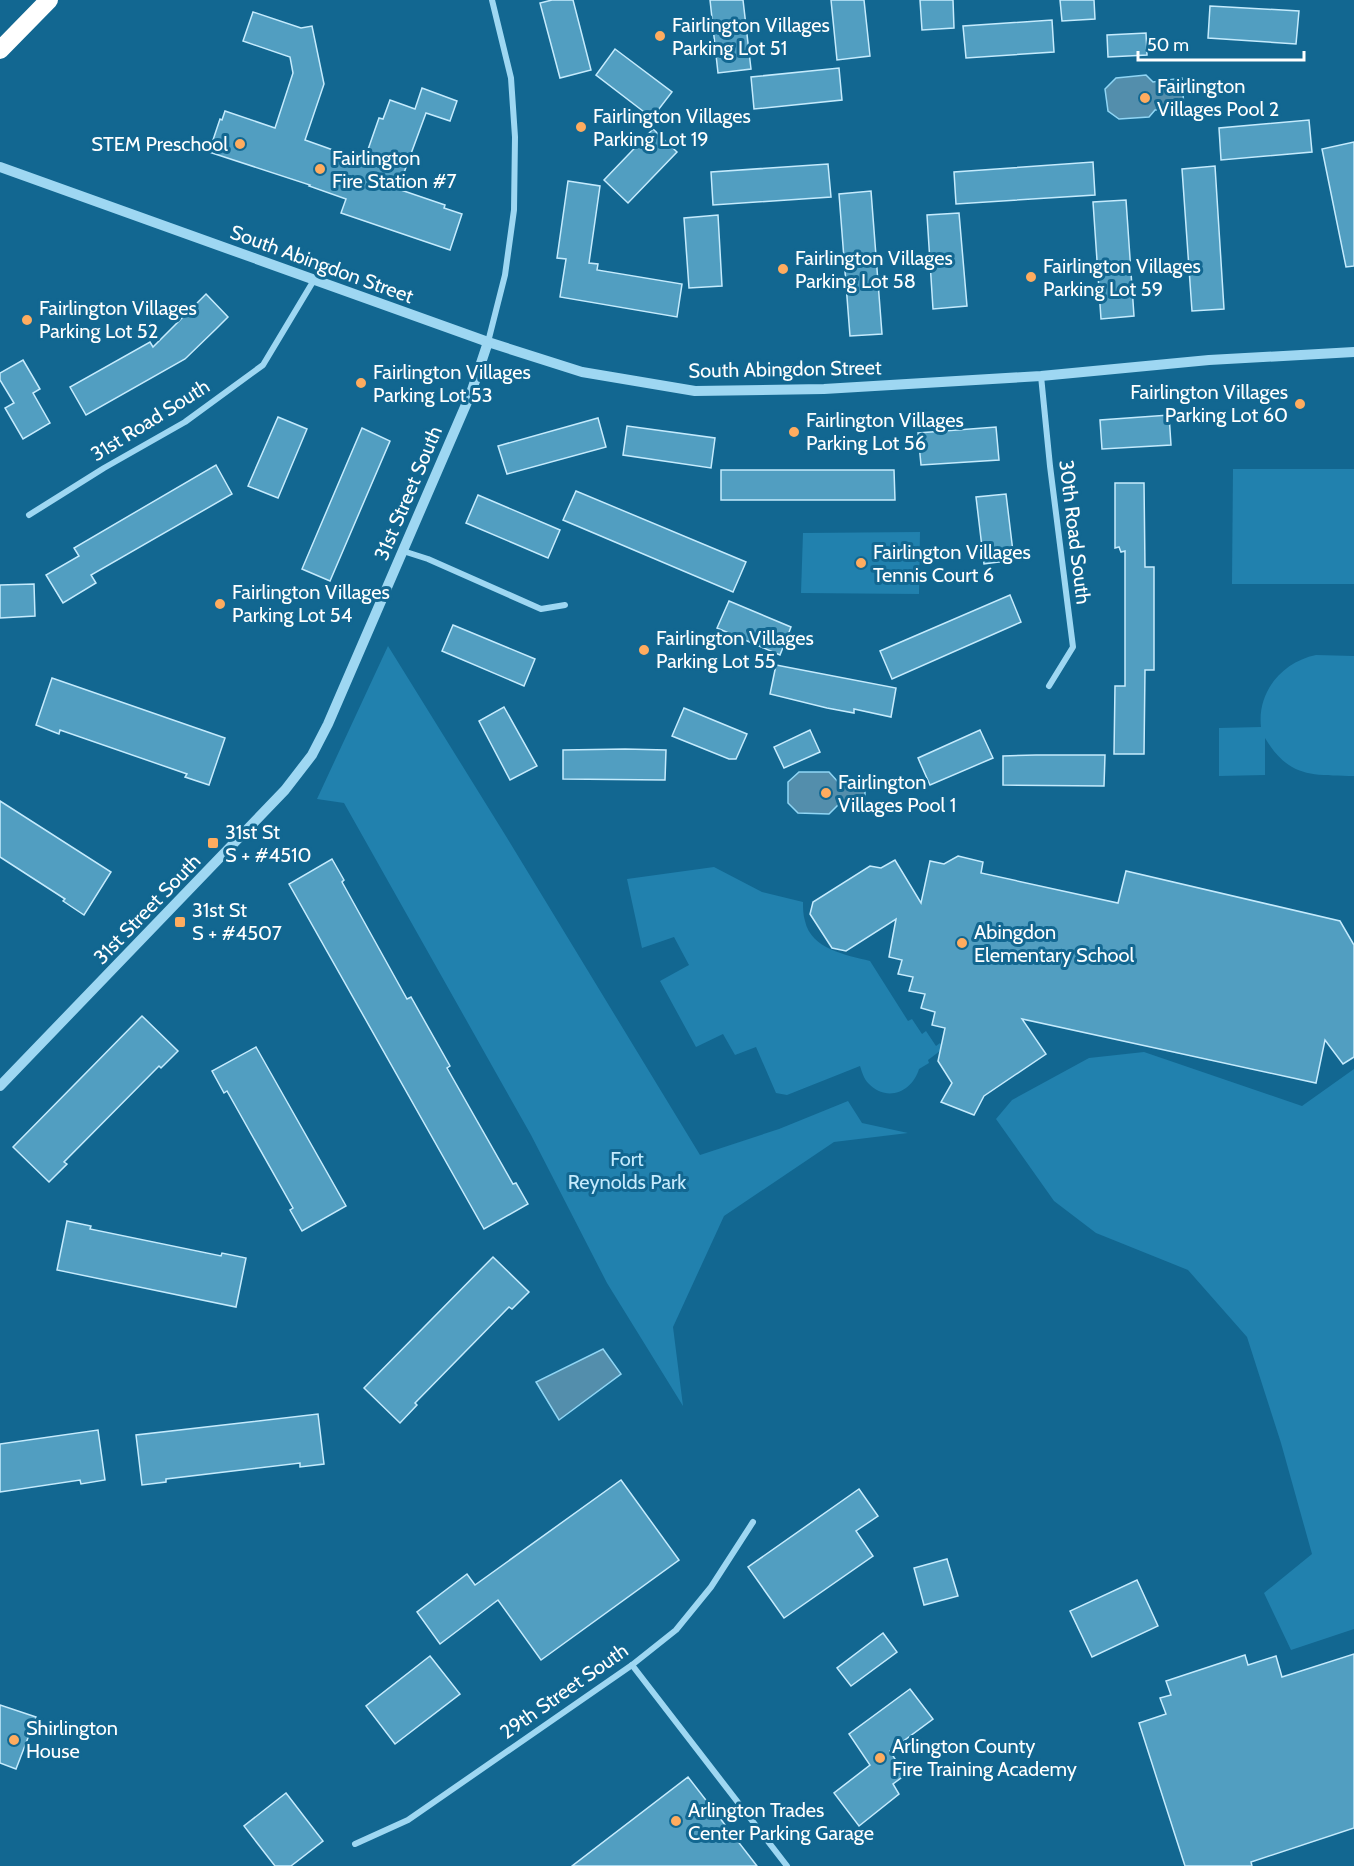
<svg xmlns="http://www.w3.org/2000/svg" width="1354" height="1866" viewBox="0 0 1354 1866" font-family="Cabin,sans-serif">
	<rect width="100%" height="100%" fill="#126791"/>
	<!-- green -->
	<g fill="#2181ae">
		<path d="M 1233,469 L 1354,469 L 1354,584 L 1232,584 Z"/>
		<path d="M 920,532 L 919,594 L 801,593 L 803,533 Z"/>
		<path d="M 388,646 L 504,833 L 700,1155 L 779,1129 L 848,1101 L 862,1123 L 908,1133 L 834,1142 L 724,1216 L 673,1327 L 683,1406 L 607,1283 L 531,1135 L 344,803 L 317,799 Z"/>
		<path d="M 1316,655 L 1354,656 L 1354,776 C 1312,775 1289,778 1265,738 L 1265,775 L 1219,776 L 1219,728 L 1261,727 C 1257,692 1282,662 1316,655 Z"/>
		<path d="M 714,867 L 762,892 L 803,902 C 803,908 803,915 805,921 C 811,949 846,955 870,961 L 908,1021 L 912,1019 L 922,1034 L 926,1031 L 936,1046 L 940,1043 L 944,1048 L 928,1060 L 929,1063 L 919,1069 C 912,1092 887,1103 868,1083 C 864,1079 862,1072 860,1066 L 787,1095 L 776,1093 L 756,1047 L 735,1055 L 723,1034 L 696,1047 L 660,981 L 689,965 L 674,937 L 642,948 L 627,879 Z"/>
		<path d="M 1144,1052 L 1302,1106 L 1354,1069 L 1354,1629 L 1291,1650 L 1264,1593 L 1312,1554 L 1281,1443 L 1247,1337 L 1188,1270 L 1096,1233 L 1054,1201 L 996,1119 L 1012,1100 L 1089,1058 Z"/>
	</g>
	<!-- water -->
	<g fill="#538eac" stroke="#90d6f5" stroke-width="1.5">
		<path d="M 1146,75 L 1153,82 L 1182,78 L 1184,108 L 1155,110 L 1149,117 L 1119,119 L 1108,111 L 1105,89 L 1116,78 Z"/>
		<path d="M 799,772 L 829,772 L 839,783 L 861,782 L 865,786 L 865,801 L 860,804 L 839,804 L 829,814 L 798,813 L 788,803 L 788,782 Z"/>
		<path d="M 603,1349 L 621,1374 L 559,1420 L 536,1382 Z"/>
	</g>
	<!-- building -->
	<g fill="#519ec1" stroke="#c5ebfd" stroke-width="1.5">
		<path d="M 552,0 L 573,0 L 591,70 L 560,78 L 540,3 Z"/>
		<path d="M 710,0 L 743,0 L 751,69 L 718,73 Z"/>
		<path d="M 831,0 L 864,0 L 870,56 L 837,60 Z"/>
		<path d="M 920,0 L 953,0 L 954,28 L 922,30 Z"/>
		<path d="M 1060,0 L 1094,0 L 1095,19 L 1062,21 Z"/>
		<path d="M 1210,6 L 1299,11 L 1296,44 L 1208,38 Z"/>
		<path d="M 253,12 L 301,28 L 312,26 L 324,84 L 305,140 L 364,161 L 379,118 L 383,119 L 390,100 L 415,109 L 422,88 L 457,101 L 450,121 L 426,113 L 398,189 L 445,205 L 444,208 L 462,214 L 450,250 L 341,213 L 346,199 L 309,186 L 310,185 L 209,152 L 220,119 L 222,120 L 225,111 L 275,128 L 293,73 L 290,57 L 243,41 Z"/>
		<path d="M 1052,20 L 1054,52 L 966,58 L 963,26 Z"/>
		<path d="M 1146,33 L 1147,55 L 1108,57 L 1107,35 Z"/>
		<path d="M 615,49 L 672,92 L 652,118 L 596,75 Z"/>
		<path d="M 839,68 L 842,100 L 754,109 L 751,77 Z"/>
		<path d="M 1309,120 L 1312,152 L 1221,160 L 1219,128 Z"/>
		<path d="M 653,129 L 677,152 L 628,203 L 604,180 Z"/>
		<path d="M 1354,142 L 1354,266 L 1346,267 L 1322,149 Z"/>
		<path d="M 1093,162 L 1095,195 L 956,204 L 954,172 Z"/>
		<path d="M 828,164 L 831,197 L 713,205 L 711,172 Z"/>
		<path d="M 1215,166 L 1224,309 L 1192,311 L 1182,169 Z"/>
		<path d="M 568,181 L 600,186 L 589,263 L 598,264 L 597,270 L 682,284 L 677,317 L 560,297 L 566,259 L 557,258 Z"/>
		<path d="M 871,191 L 882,334 L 850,336 L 839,194 Z"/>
		<path d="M 1126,200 L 1134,316 L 1101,319 L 1093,202 Z"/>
		<path d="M 959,213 L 967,306 L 933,309 L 927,215 Z"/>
		<path d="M 718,215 L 722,286 L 689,288 L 684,218 Z"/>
		<path d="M 206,294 L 228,317 L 216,329 L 185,359 L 86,415 L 70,387 L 150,342 L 153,347 Z"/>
		<path d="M 23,360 L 40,389 L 33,393 L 50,423 L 23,439 L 5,408 L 14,403 L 0,380 L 0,373 Z"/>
		<path d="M 1169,415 L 1171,445 L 1102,449 L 1100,420 Z"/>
		<path d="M 278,417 L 307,429 L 278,498 L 248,486 Z"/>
		<path d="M 598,418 L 606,447 L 507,474 L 498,446 Z"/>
		<path d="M 627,426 L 715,438 L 711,468 L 623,455 Z"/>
		<path d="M 996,427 L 999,460 L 921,465 L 918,433 Z"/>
		<path d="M 362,428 L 390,441 L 330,581 L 302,569 Z"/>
		<path d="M 216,465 L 232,494 L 91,575 L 96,583 L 63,603 L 46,575 L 79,556 L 74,548 Z"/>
		<path d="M 721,470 L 894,470 L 895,500 L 721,500 Z"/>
		<path d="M 1115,483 L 1144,483 L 1145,567 L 1154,567 L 1154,670 L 1145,670 L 1144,754 L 1114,754 L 1115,686 L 1125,686 L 1125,551 L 1121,552 L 1119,547 L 1115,548 Z"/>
		<path d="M 576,491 L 746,562 L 733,592 L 563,520 Z"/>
		<path d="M 1006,494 L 1014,560 L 984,564 L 976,497 Z"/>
		<path d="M 478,495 L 560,530 L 548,558 L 466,523 Z"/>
		<path d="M 34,584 L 35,616 L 0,618 L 0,585 Z"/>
		<path d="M 1010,595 L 1021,622 L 892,679 L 880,651 Z"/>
		<path d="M 729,601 L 791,627 L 780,655 L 717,628 Z"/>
		<path d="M 453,625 L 535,659 L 524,686 L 442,651 Z"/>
		<path d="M 776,665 L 896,688 L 891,717 L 854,709 L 854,713 L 827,708 L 770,694 Z"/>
		<path d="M 52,678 L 225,738 L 209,785 L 185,777 L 187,774 L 60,730 L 59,734 L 36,725 Z"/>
		<path d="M 504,707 L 537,766 L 510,780 L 479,721 Z"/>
		<path d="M 684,708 L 747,734 L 736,759 L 729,759 L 672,736 Z"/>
		<path d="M 810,730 L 820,752 L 784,768 L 774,747 Z"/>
		<path d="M 980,730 L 993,758 L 930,785 L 918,758 Z"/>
		<path d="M 625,749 L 666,750 L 665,780 L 563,779 L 563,750 Z"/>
		<path d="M 1036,755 L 1105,755 L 1104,786 L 1003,785 L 1003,756 Z"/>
		<path d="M 0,801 L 111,872 L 84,915 L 63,901 L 65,899 L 0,857 Z"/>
		<path d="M 958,856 L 983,862 L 981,873 L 1118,903 L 1126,871 L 1340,921 L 1354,945 L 1354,1057 L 1343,1064 L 1325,1040 L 1316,1083 L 1022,1019 L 1046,1054 L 984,1096 L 974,1115 L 941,1102 L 952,1083 L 938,1061 L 945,1028 L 932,1025 L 935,1012 L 921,1008 L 925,994 L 909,991 L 913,977 L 898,974 L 902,960 L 889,957 L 896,919 L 846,951 L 832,948 L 810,914 L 813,902 L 870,866 L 881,868 L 895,860 L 921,903 L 930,861 L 944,864 Z"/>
		<path d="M 332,859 L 344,880 L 342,882 L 407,999 L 411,997 L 450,1066 L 447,1068 L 513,1184 L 516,1183 L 528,1204 L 484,1229 L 289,884 Z"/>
		<path d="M 142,1016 L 178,1051 L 161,1068 L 159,1066 L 64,1162 L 67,1164 L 49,1182 L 13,1147 Z"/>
		<path d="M 256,1047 L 346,1206 L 302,1231 L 290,1210 L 293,1208 L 227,1091 L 224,1093 L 212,1071 Z"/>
		<path d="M 67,1221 L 91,1226 L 90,1229 L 221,1256 L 222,1253 L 246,1258 L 236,1307 L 57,1270 Z"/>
		<path d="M 493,1257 L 529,1292 L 512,1309 L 509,1307 L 415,1403 L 417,1405 L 400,1423 L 364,1388 Z"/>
		<path d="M 318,1414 L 324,1464 L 300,1467 L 300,1463 L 166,1479 L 166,1482 L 142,1485 L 136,1435 Z"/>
		<path d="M 98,1430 L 105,1480 L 81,1484 L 80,1480 L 0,1492 L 0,1444 Z"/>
		<path d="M 621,1480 L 679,1560 L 541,1660 L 498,1600 L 440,1644 L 417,1612 L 467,1574 L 475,1585 Z"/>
		<path d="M 859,1489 L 878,1516 L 856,1531 L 873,1556 L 784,1618 L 748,1567 Z"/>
		<path d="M 947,1559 L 958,1596 L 924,1605 L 914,1568 Z"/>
		<path d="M 1137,1580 L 1158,1626 L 1092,1657 L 1070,1611 Z"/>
		<path d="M 883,1633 L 897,1652 L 851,1686 L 837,1668 Z"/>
		<path d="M 1354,1654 L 1354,1828 L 1251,1862 L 1252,1866 L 1185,1866 L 1139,1723 L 1166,1714 L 1160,1698 L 1171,1695 L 1166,1681 L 1245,1655 L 1248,1665 L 1276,1656 L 1282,1677 Z"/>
		<path d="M 430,1656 L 460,1694 L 395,1744 L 366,1706 Z"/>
		<path d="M 910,1689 L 933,1719 L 890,1751 L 905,1775 L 893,1784 L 899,1794 L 859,1826 L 834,1793 L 870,1765 L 849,1734 Z"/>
		<path d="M 0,1705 L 36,1717 L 16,1769 L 0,1763 Z"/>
		<path d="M 688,1777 L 757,1866 L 572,1866 Z"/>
		<path d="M 286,1793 L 323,1841 L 291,1866 L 275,1866 L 244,1826 Z"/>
	</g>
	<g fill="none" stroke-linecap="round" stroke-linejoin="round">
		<!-- minor -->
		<g stroke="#9ed7f2" stroke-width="6">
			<path d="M 488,342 L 505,275 L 514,210 L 515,137 L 511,78 L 492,0"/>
			<path d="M 1041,376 L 1050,466 L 1073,647 L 1049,686"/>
			<path d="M 29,515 L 104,468 L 185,422 L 263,365 L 314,280"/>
			<path d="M 403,551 L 428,559 L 541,609 L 565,605"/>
			<path d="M 632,1665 L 787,1866"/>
			<path d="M 355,1844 L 408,1820 L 632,1665 L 676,1630 L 711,1587 L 753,1522"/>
		</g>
		<!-- tertiary -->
		<g stroke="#9ed7f2" stroke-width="10">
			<path d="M 0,167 L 488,342 L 582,372 L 695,391 L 824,389 L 1041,376 L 1209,360 L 1354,352"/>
			<path d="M 0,1086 L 285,790 L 312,755 L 328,724 L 471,393 L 488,342"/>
		</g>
		<!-- motorway -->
		<path stroke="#fff" stroke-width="18" d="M 0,50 L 49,0"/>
	</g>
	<!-- markers -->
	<g fill="#ffac5f" stroke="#126791" stroke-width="2">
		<circle cx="660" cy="36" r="6"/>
		<circle cx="1145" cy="98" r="6"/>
		<circle cx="581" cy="127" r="6"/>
		<circle cx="240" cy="144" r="6"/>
		<circle cx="320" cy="169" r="6"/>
		<circle cx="783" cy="269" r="6"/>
		<circle cx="1031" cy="277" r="6"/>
		<circle cx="27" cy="320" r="6"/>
		<circle cx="361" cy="383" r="6"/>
		<circle cx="1300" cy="404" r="6"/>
		<circle cx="794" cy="432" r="6"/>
		<circle cx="861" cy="563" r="6"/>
		<circle cx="220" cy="604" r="6"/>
		<circle cx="644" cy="650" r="6"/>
		<circle cx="826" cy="793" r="6"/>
		<rect x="207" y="837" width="12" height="12" rx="3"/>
		<rect x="174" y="916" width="12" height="12" rx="3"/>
		<circle cx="962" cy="943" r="6"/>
		<circle cx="14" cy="1740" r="6"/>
		<circle cx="880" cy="1758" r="6"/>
		<circle cx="676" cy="1821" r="6"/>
	</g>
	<g text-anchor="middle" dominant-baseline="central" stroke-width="6" stroke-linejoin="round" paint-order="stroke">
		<!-- poi labels -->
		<g font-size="20" fill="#fff" stroke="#126791" text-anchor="start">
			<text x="672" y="25">Fairlington Villages<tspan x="672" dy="23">Parking Lot 51</tspan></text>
			<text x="1157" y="86">Fairlington<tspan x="1157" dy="23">Villages Pool 2</tspan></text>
			<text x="593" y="116">Fairlington Villages<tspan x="593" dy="23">Parking Lot 19</tspan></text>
			<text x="228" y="144" text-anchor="end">STEM Preschool</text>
			<text x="332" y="158">Fairlington<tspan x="332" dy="23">Fire Station #7</tspan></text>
			<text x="795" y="258">Fairlington Villages<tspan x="795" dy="23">Parking Lot 58</tspan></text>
			<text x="1043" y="266">Fairlington Villages<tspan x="1043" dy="23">Parking Lot 59</tspan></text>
			<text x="39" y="308">Fairlington Villages<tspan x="39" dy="23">Parking Lot 52</tspan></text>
			<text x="373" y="372">Fairlington Villages<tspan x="373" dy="23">Parking Lot 53</tspan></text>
			<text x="1288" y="392" text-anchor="end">Fairlington Villages<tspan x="1288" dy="23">Parking Lot 60</tspan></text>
			<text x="806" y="420">Fairlington Villages<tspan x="806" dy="23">Parking Lot 56</tspan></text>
			<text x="873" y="552">Fairlington Villages<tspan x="873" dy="23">Tennis Court 6</tspan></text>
			<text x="232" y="592">Fairlington Villages<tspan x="232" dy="23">Parking Lot 54</tspan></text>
			<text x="656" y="638">Fairlington Villages<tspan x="656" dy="23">Parking Lot 55</tspan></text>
			<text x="838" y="782">Fairlington<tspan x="838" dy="23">Villages Pool 1</tspan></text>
			<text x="225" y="832">31st St<tspan x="225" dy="23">S + #4510</tspan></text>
			<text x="192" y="910">31st St<tspan x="192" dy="23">S + #4507</tspan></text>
			<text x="974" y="932">Abingdon<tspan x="974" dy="23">Elementary School</tspan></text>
			<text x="26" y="1728">Shirlington<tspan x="26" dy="23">House</tspan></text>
			<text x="892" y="1746">Arlington County<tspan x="892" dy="23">Fire Training Academy</tspan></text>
			<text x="688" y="1810">Arlington Trades<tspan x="688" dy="23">Center Parking Garage</tspan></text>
		</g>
		<!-- street labels -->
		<g font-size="20" fill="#fff" stroke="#126791">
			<text transform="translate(322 264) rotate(20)">South Abingdon Street</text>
			<text transform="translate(785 369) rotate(-1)">South Abingdon Street</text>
			<text transform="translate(150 420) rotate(-32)">31st Road South</text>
			<text transform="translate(408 493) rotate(-67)">31st Street South</text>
			<text transform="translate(1075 532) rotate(83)">30th Road South</text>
			<text transform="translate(147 909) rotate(-46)">31st Street South</text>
			<text transform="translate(564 1691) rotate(-35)">29th Street South</text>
		</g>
		<!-- park labels -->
		<g font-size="20" fill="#c5ebfd" stroke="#126791">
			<text x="627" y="1159">Fort<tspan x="627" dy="23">Reynolds Park</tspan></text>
		</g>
	</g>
	<!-- scale -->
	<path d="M1138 51v9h166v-9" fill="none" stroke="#ffffff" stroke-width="3"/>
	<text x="1147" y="51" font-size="18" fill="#ffffff" stroke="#126791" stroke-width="4.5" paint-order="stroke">50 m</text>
</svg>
